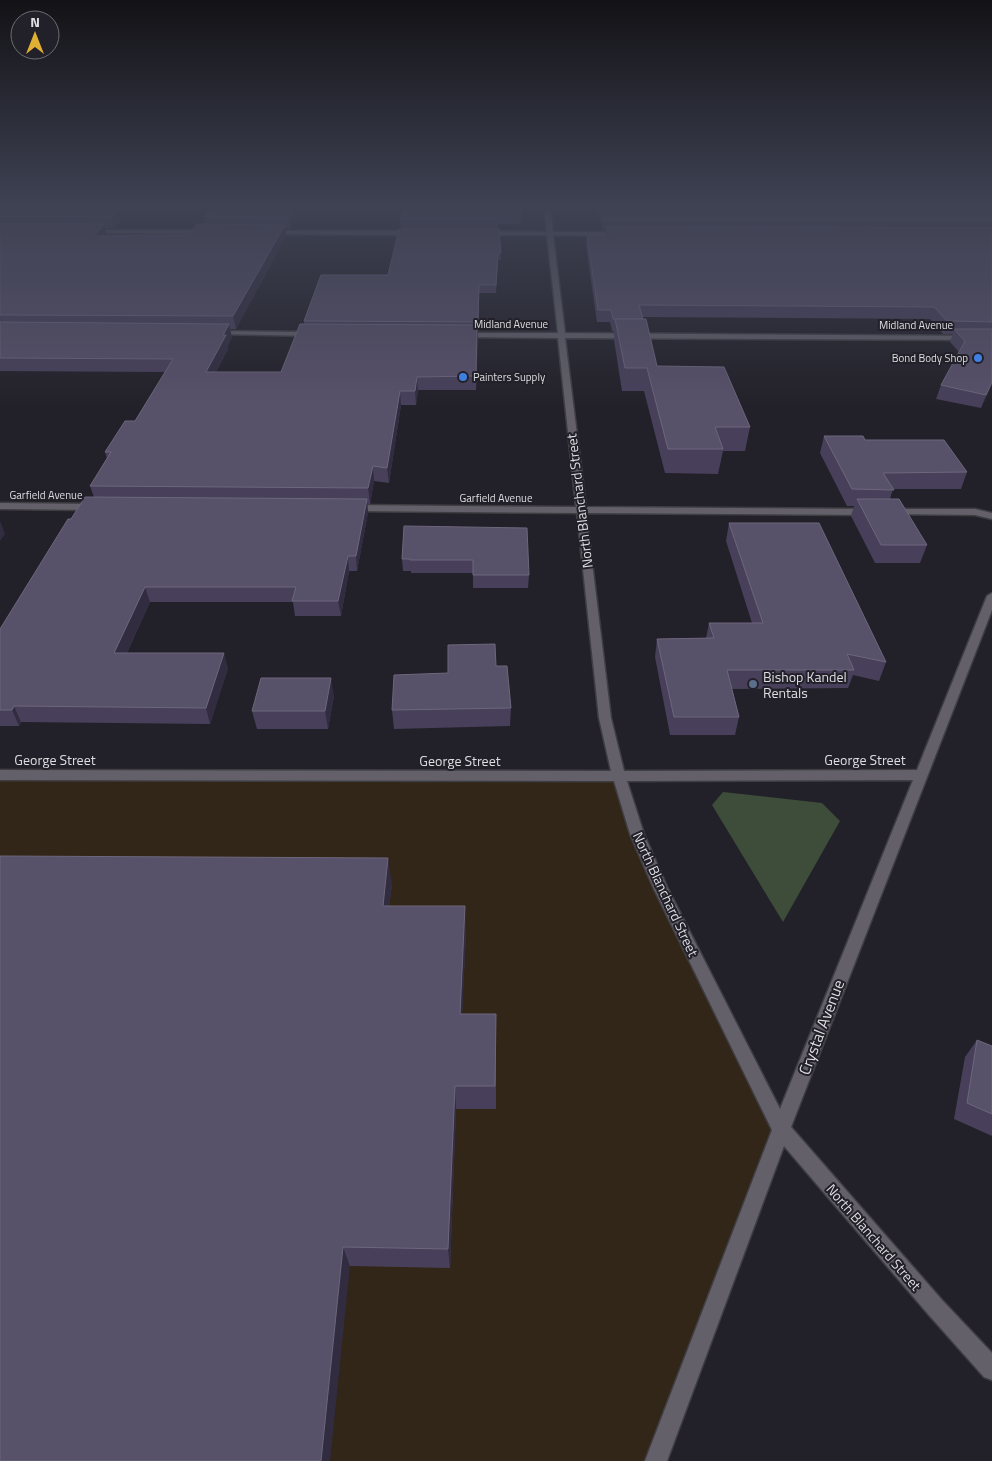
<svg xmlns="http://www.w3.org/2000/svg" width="992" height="1461" viewBox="0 0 992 1461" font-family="'Titillium Web',sans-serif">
	<rect width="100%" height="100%" fill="#222028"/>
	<!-- industrial -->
	<path fill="#322618" d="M 0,770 L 619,776 L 637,834 L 781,1129 L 657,1461 L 0,1461 Z"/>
	<!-- green -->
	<path fill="#3d4d3a" d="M 723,792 L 822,803 L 840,821 L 783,922 L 712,805 Z"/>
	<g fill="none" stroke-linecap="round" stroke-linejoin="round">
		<defs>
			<g id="minor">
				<path d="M 544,206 L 550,206 L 553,232 L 622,232 L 625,234 L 622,236 L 553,235 L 565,333 L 992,336 L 992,340 L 565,338 L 586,507 L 870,509 L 875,512 L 870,515 L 586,513 L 611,718 L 624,771 L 917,770 L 987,596 L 992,593 L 992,610 L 791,1127 L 942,1300 L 992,1353 L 992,1380 L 984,1377 L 928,1314 L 784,1146 L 667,1461 L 645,1461 L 772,1130 L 654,889 L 630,834 L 614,781 L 0,780 L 0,770 L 611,771 L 599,718 L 577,513 L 352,511 L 347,508 L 352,505 L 576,507 L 558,338 L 462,337 L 458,335 L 462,333 L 558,333 L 547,235 L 482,235 L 479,233 L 482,231 L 547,232 ZM 913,780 L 780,1109 L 668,889 L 644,834 L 627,781 Z"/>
				<path d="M 88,230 L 207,230 L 210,232 L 207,234 L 90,233 Z"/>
				<path d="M 268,231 L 415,231 L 418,233 L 415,235 L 270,234 Z"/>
				<path d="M 215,331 L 312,332 L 316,334 L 312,336 L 213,334 L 212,333 Z"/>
				<path d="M 0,503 L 95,504 L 100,507 L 95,510 L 0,509 Z"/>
				<path d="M 890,509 L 975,509 L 992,513 L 992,519 L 975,515 L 887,514 L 885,512 Z"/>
			</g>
		</defs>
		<!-- minor casing -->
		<use href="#minor" stroke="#3e3d42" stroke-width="3"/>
		<!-- minor -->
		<use href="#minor" fill="#636069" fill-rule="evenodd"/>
	</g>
	<!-- wall -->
	<g fill="#48405b">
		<path d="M 0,206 L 127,206 L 128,213 L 114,228 L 105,228 L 106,236 L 188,235 L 205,224 L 204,217 L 302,206 L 290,229 L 285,229 L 286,236 L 236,329 L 230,329 L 232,337 L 228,345 L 228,349 L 216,372 L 281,372 L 304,324 L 304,321 L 388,275 L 401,229 L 400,219 L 404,206 L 521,214 L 521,224 L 498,224 L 501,260 L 498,260 L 496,293 L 479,293 L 476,390 L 418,390 L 416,405 L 401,405 L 389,483 L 374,481 L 370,504 L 367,504 L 368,513 L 357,571 L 349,571 L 341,616 L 295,616 L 293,602 L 150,602 L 127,653 L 228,668 L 210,724 L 21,722 L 19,726 L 0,726 L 0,629 L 71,519 L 94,497 L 90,486 L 107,459 L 105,452 L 135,421 L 165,372 L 0,371 Z"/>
		<path d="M 596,206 L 992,206 L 992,384 L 981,408 L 936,399 L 941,385 L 959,352 L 950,342 L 953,334 L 943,334 L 930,319 L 642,317 L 657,366 L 750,427 L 745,451 L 723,451 L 718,474 L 665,473 L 644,391 L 622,391 L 614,340 L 614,331 L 612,331 L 610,322 L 597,322 L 586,246 L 587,235 L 605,235 L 606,230 L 603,230 Z"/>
		<path d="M 824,436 L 865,440 L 967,472 L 961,489 L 893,489 L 890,499 L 927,545 L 920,563 L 875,563 L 851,516 L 854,506 L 847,506 L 820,453 Z"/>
		<path d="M 729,523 L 886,662 L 879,681 L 853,675 L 848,688 L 732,689 L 739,717 L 735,735 L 670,735 L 655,657 L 657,639 L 706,638 L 709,623 L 752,623 L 726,541 Z"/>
		<path d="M 404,526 L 529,575 L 528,588 L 473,588 L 473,573 L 411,573 L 411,571 L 403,571 L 402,559 Z"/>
		<path d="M 496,666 L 511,708 L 510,726 L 394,729 L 392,710 L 448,673 Z"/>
		<path d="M 334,696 L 328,729 L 257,729 L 252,711 Z"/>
		<path d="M 392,884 L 389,906 L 466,931 L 462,1014 L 496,1014 L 496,1109 L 456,1109 L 450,1268 L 350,1266 L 0,1461 Z"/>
		<path d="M 977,1040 L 992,1046 L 992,1136 L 954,1119 L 965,1057 Z"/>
	</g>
	<!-- shaded-wall -->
	<g fill="#322c41">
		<path d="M 118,206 L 127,206 L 128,213 L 114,228 L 111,217 Z"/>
		<path d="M 295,206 L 302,206 L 290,229 L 289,218 Z"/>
		<path d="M 104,224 L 107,235 L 97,247 L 94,236 Z"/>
		<path d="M 285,225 L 286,236 L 236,329 L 233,316 Z"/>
		<path d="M 229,324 L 232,337 L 228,345 L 228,349 L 209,386 L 206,372 Z"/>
		<path d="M 477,325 L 478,338 L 476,390 L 476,376 Z"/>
		<path d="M 417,377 L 418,390 L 416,405 L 415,391 Z"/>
		<path d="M 992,382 L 992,384 L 981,408 L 986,395 Z"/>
		<path d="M 400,391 L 401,405 L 389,483 L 387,468 Z"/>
		<path d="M 373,466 L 374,481 L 370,504 L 368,488 Z"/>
		<path d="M 367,499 L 368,513 L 357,571 L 356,556 Z"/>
		<path d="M 0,521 L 5,534 L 0,541 Z"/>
		<path d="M 348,556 L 349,571 L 341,616 L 338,601 Z"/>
		<path d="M 145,587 L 150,602 L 120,668 L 114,653 Z"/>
		<path d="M 224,653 L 228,668 L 210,724 L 206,708 Z"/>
		<path d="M 331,678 L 334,696 L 328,729 L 325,711 Z"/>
		<path d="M 14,706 L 21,722 L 19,726 L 12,710 Z"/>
		<path d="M 388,858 L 392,884 L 386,931 L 383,906 Z"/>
		<path d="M 465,906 L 466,931 L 461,1038 L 460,1014 Z"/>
		<path d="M 455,1086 L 456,1109 L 450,1268 L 448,1249 Z"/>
		<path d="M 343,1247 L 350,1266 L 330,1461 L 321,1461 Z"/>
	</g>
	<!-- building -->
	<g fill="#58516a" stroke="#6d677c">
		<path d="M 0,206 L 121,206 L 111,217 L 0,216 Z"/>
		<path d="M 214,206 L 295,206 L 289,218 L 204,217 Z"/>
		<path d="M 404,206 L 520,206 L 521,214 L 498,214 L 498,219 L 400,219 Z"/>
		<path d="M 600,206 L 992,206 L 992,220 L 604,220 Z"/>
		<path d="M 0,224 L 104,224 L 94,236 L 188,235 L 197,224 L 285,225 L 233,316 L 0,315 Z"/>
		<path d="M 606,226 L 992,228 L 992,322 L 947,321 L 934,307 L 639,305 L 643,319 L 613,319 L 611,310 L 598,310 L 587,235 L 609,235 Z"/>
		<path d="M 399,229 L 499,229 L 501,253 L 498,253 L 496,285 L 479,285 L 478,322 L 304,321 L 321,275 L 388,275 Z"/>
		<path d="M 615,319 L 646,319 L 657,366 L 724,367 L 750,427 L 715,427 L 723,449 L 668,449 L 647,368 L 625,368 Z"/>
		<path d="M 0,322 L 229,324 L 223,335 L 226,335 L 206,372 L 281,372 L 300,324 L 477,325 L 476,376 L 417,377 L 415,391 L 400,391 L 387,468 L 373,466 L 368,488 L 90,486 L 111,452 L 105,452 L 125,421 L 135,421 L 173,359 L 0,358 Z"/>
		<path d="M 954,329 L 992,329 L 992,382 L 986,395 L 941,385 L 965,341 Z"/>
		<path d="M 824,436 L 863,436 L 865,440 L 944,440 L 967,472 L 883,473 L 894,490 L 852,489 Z"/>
		<path d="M 85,497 L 367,499 L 356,556 L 348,556 L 338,601 L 292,601 L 296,587 L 145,587 L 114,653 L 224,653 L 206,708 L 14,706 L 12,710 L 0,710 L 0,629 L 68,519 L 71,519 Z"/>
		<path d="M 857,499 L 899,499 L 927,545 L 881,545 Z"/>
		<path d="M 729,523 L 819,523 L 886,662 L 847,654 L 854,670 L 727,670 L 739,717 L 674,717 L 657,639 L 714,638 L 709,623 L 763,623 Z"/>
		<path d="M 404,526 L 527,528 L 529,575 L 473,575 L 473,560 L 410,560 L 410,559 L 402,559 Z"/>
		<path d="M 495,644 L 496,666 L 507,666 L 511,708 L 392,710 L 394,675 L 448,673 L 448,645 Z"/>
		<path d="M 261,678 L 331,678 L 325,711 L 252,711 Z"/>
		<path d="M 0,856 L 388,858 L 383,906 L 465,906 L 460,1014 L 496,1014 L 495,1086 L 455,1086 L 448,1249 L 343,1247 L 321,1461 L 0,1461 Z"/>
		<path d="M 977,1040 L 992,1046 L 992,1114 L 967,1103 Z"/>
	</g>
	<!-- sky -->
	<linearGradient id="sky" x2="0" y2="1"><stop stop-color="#131216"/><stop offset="0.5" stop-color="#3e4253"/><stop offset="1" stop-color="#3e4253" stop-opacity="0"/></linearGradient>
	<rect width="992" height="411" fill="url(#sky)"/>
	<!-- markers -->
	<g fill="#3f7fe0" stroke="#222028" stroke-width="2">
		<circle cx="978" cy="358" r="5"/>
		<circle cx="463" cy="377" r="5"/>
	</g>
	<circle fill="#5c6f8a" stroke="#222028" stroke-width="2" cx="753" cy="684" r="5"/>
	<g text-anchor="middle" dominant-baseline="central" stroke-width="4" stroke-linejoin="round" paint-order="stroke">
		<!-- far-street labels -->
		<g font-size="11" fill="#dedde2" stroke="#222028">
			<text x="511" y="324">Midland Avenue</text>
			<text x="916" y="325">Midland Avenue</text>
			<text x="46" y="495">Garfield Avenue</text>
			<text x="496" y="498">Garfield Avenue</text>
		</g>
		<!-- far-poi labels -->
		<g font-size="11" fill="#dedde2" stroke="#222028" text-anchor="end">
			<text x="968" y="358">Bond Body Shop</text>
			<text x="473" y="377" text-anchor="start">Painters Supply</text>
		</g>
		<!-- street labels -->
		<g font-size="14" fill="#dedde2" stroke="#222028">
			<text transform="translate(579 501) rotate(-97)">North Blanchard Street</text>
			<text x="55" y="759">George Street</text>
			<text x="865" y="759">George Street</text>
			<text x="460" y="760">George Street</text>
			<text transform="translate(666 894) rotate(65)">North Blanchard Street</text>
			<text transform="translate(874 1237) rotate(49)">North Blanchard Street</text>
		</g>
		<!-- poi labels -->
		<g font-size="14" fill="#dedde2" stroke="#222028" text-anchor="start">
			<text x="763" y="676">Bishop Kandel<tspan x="763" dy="16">Rentals</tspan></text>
		</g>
		<!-- near-street labels -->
		<g font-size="16" fill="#dedde2" stroke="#222028">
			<text transform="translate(821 1027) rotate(-69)">Crystal Avenue</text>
		</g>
	</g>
	<!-- north arrow -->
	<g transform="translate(35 35)"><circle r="24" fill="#222028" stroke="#6d6c72"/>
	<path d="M0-4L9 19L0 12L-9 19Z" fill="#e0b034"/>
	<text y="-8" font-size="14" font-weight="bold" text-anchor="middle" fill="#dedde2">N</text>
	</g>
</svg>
